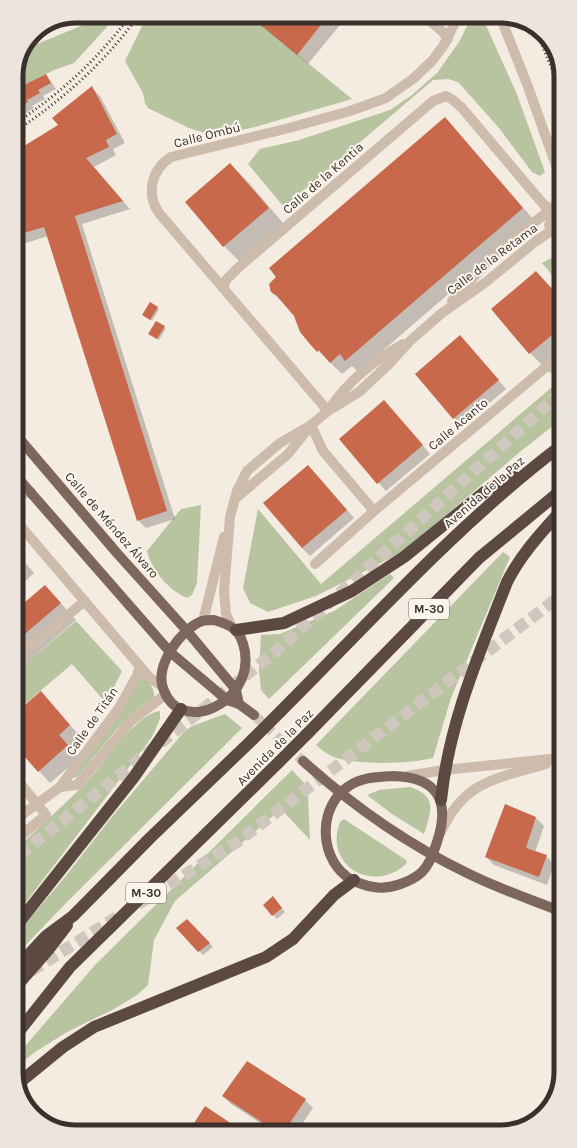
<svg xmlns="http://www.w3.org/2000/svg" width="577" height="1148" viewBox="0 0 577 1148" font-family="Karla,sans-serif">
	<rect width="100%" height="100%" fill="#f4ebe1"/>
	<!-- green -->
	<g fill="#b8c4a0">
		<path d="M 93,16 L 117,16 L 74,63 L 54,70 L 16,89 L 16,72 L 27,48 L 81,26 Z"/>
		<path d="M 147,16 L 250,16 L 352,99 L 255,127 L 214,136 L 189,128 L 148,108 L 145,103 L 143,93 L 125,61 Z"/>
		<path d="M 478,16 L 484,21 L 516,92 L 545,172 L 540,176 L 532,172 L 499,128 L 458,82 L 448,79 L 433,80 L 284,207 L 248,164 L 260,149 L 299,140 L 390,110 L 412,95 L 437,73 L 459,42 L 471,18 Z"/>
		<path d="M 555,256 L 557,256 L 558,282 L 542,263 Z"/>
		<path d="M 558,382 L 558,422 L 521,451 L 404,551 L 316,596 L 268,612 L 250,603 L 243,588 L 258,509 L 321,584 Z"/>
		<path d="M 201,505 L 197,583 L 192,595 L 187,598 C 169,591 151,569 147,551 L 181,509 Z"/>
		<path d="M 503,552 L 510,557 L 451,698 L 433,758 C 409,764 361,765 337,758 C 329,756 323,751 316,745 Z"/>
		<path d="M 390,574 L 394,578 L 269,699 L 261,690 L 259,671 L 261,635 L 280,634 L 334,611 Z"/>
		<path d="M 76,621 L 122,671 L 106,703 L 72,664 L 19,709 L 19,669 Z"/>
		<path d="M 142,676 C 148,682 155,687 154,697 L 129,716 L 117,729 L 77,777 L 71,778 Z"/>
		<path d="M 160,711 L 160,719 L 152,737 L 20,910 L 19,846 C 40,827 60,808 80,789 C 100,770 134,714 160,711 Z"/>
		<path d="M 225,714 L 242,728 L 66,903 L 20,951 L 20,930 L 65,877 L 111,818 L 183,733 L 192,726 Z"/>
		<path d="M 292,770 L 304,783 L 308,795 L 310,840 L 281,809 L 175,901 L 154,940 L 148,985 L 137,995 L 114,1009 L 67,1032 L 35,1052 L 20,1064 L 20,1052 L 95,965 Z"/>
		<path d="M 410,787 C 438,796 431,812 424,834 L 392,814 L 367,795 L 379,790 Z"/>
		<path d="M 344,819 L 406,860 L 407,863 C 374,895 323,866 340,822 Z"/>
	</g>
	<!-- shadow -->
	<g fill="#0003">
		<path d="M 249,16 L 331,16 L 340,25 L 308,64 Z"/>
		<path d="M 46,75 L 56,89 L 43,96 L 45,99 L 32,106 L 34,108 L 26,113 L 20,107 Z"/>
		<path d="M 92,88 L 100,96 L 125,143 L 113,149 L 116,155 L 94,167 L 130,209 L 82,224 L 175,519 L 146,528 L 138,520 L 48,236 L 17,246 L 16,152 L 59,126 Z"/>
		<path d="M 445,118 L 534,220 L 358,372 L 352,366 L 342,374 L 310,343 L 296,322 L 295,315 L 270,290 L 271,282 Z"/>
		<path d="M 230,164 L 250,184 L 288,229 L 244,266 L 224,246 Z"/>
		<path d="M 536,272 L 558,294 L 558,366 L 550,373 L 530,353 L 492,309 Z"/>
		<path d="M 150,303 L 159,309 L 152,321 L 145,316 Z"/>
		<path d="M 164,327 L 166,328 L 159,340 L 149,334 Z"/>
		<path d="M 468,345 L 506,389 L 462,426 L 454,418 Z"/>
		<path d="M 384,401 L 430,454 L 386,491 L 340,439 Z"/>
		<path d="M 316,474 L 354,518 L 310,556 L 302,548 Z"/>
		<path d="M 18,554 L 34,573 L 21,585 L 18,582 Z"/>
		<path d="M 45,586 L 76,620 L 19,669 L 18,609 Z"/>
		<path d="M 41,693 L 81,737 L 70,747 L 79,758 L 50,783 L 19,749 L 19,712 Z"/>
		<path d="M 505,806 L 536,818 L 544,826 L 535,852 L 546,856 L 554,864 L 547,885 L 494,865 L 486,857 Z"/>
		<path d="M 276,901 L 285,912 L 277,919 L 264,905 Z"/>
		<path d="M 191,924 L 213,947 L 203,955 L 178,928 Z"/>
		<path d="M 223,1096 L 305,1100 L 313,1108 L 298,1130 L 271,1130 L 231,1104 Z"/>
	</g>
	<!-- building -->
	<g fill="#c8694b">
		<path d="M 250,16 L 328,16 L 297,55 Z"/>
		<path d="M 46,74 L 51,83 L 38,90 L 40,93 L 27,100 L 28,102 L 19,108 L 16,103 L 16,89 Z"/>
		<path d="M 92,86 L 117,134 L 106,140 L 109,147 L 86,158 L 123,201 L 75,216 L 167,511 L 137,521 L 44,227 L 17,235 L 16,151 L 58,125 L 52,118 Z"/>
		<path d="M 445,117 L 523,208 L 345,361 L 340,354 L 330,363 L 319,350 L 317,352 L 309,343 L 300,332 L 294,316 L 277,296 L 271,292 L 269,284 L 276,277 L 269,268 Z"/>
		<path d="M 230,163 L 269,208 L 223,247 L 185,202 Z"/>
		<path d="M 536,271 L 558,296 L 558,330 L 529,354 L 491,309 Z"/>
		<path d="M 150,302 L 158,307 L 150,320 L 142,315 Z"/>
		<path d="M 156,321 L 165,326 L 157,339 L 148,334 Z"/>
		<path d="M 460,335 L 499,380 L 453,419 L 415,374 Z"/>
		<path d="M 384,400 L 423,445 L 377,484 L 339,439 Z"/>
		<path d="M 308,465 L 347,510 L 302,548 L 263,503 Z"/>
		<path d="M 45,585 L 61,603 L 19,639 L 18,608 Z"/>
		<path d="M 41,691 L 70,725 L 59,735 L 68,745 L 38,772 L 19,750 L 19,710 Z"/>
		<path d="M 505,804 L 536,817 L 526,848 L 547,855 L 539,877 L 485,857 Z"/>
		<path d="M 273,896 L 282,908 L 272,916 L 263,905 Z"/>
		<path d="M 187,919 L 210,943 L 198,952 L 176,928 Z"/>
		<path d="M 247,1061 L 306,1099 L 285,1130 L 274,1130 L 222,1096 Z"/>
		<path d="M 205,1106 L 241,1130 L 189,1131 Z"/>
	</g>
	<g fill="none" stroke-linecap="round" stroke-linejoin="round">
		<!-- major-tunnel -->
		<path stroke="#cfc6bd" stroke-width="10" stroke-dasharray="10 5" stroke-linecap="butt" d="M 254,715 L 303,761"/>
		<!-- highway-tunnel -->
		<g stroke="#cfc6bd" stroke-width="12" stroke-dasharray="12 6" stroke-linecap="butt">
			<path d="M 19,855 L 275,652 L 558,395"/>
			<path d="M 138,904 L 237,842 L 559,597"/>
			<path d="M 31,971 L 117,917"/>
		</g>
		<!-- minor -->
		<g stroke="#cdbbac" stroke-width="10">
			<path d="M 424,16 L 443,32 L 448,39"/>
			<path d="M 500,16 L 527,84 L 557,168"/>
			<path d="M 549,225 L 552,217 L 550,210"/>
			<path d="M 223,288 L 226,280 L 239,267 L 433,101 L 446,96 L 453,100 L 462,108 L 544,205 L 557,212"/>
			<path d="M 452,301 L 494,255 L 557,204"/>
			<path d="M 330,408 C 348,381 375,360 403,344"/>
			<path d="M 328,411 L 159,213 C 146,194 151,170 171,157 L 289,128 L 350,111 L 386,98 L 414,78 L 432,61 L 444,45 L 458,16"/>
			<path d="M 311,425 L 323,451 L 374,511 L 558,357"/>
			<path d="M 18,495 L 31,492"/>
			<path d="M 236,498 L 288,454 L 308,429"/>
			<path d="M 18,523 L 150,678 L 162,686"/>
			<path d="M 315,564 L 374,511"/>
			<path d="M 203,621 L 224,537"/>
			<path d="M 231,625 L 226,614 L 224,591 L 230,517 L 237,491 L 247,471 L 280,443 L 311,425 L 328,411 L 359,392 L 390,363 L 410,341 L 442,313 L 486,282 L 536,241 L 557,227"/>
			<path d="M 19,655 L 85,601"/>
			<path d="M 407,776 L 444,770 L 560,758"/>
			<path d="M 19,782 L 46,815 L 19,837"/>
			<path d="M 60,787 L 77,785 L 131,721 L 166,694"/>
			<path d="M 19,817 L 60,787 L 119,708 L 137,676 L 140,666"/>
			<path d="M 441,832 C 465,780 496,779 546,764"/>
		</g>
		<!-- major -->
		<g stroke="#7d675c" stroke-width="10">
			<path d="M 18,437 L 116,552 L 187,631 L 236,690 L 239,704"/>
			<path d="M 18,478 L 170,652 L 227,700 L 239,704 L 254,715"/>
			<path d="M 214,620 C 234,626 241,630 245,652 C 253,704 179,737 163,688 C 155,665 181,629 202,621 C 205,620 210,620 214,620 Z"/>
			<path d="M 303,761 C 353,806 407,844 467,873 C 497,888 529,899 560,911"/>
			<path d="M 393,776 C 437,777 451,800 437,842 C 434,852 430,864 422,872 C 411,882 389,890 374,887 C 365,886 352,881 346,876 C 318,854 319,805 349,786 C 362,777 378,777 393,776 Z"/>
		</g>
		<!-- highway -->
		<g stroke="#5c4a42" stroke-width="12">
			<path d="M 236,630 L 284,623 L 352,591 L 404,557 L 487,490 L 515,477"/>
			<path d="M 281,711 C 371,621 457,525 558,448"/>
			<path d="M 307,734 L 479,558 L 558,493"/>
			<path d="M 441,800 C 449,723 479,654 507,582 C 520,556 539,535 559,513"/>
			<path d="M 20,921 L 134,777 L 181,709"/>
			<path d="M 20,964 L 46,936 L 73,916 L 150,838 L 253,739"/>
			<path d="M 20,982 L 48,950 L 67,925"/>
			<path d="M 20,1030 L 70,967 L 279,762"/>
			<path d="M 20,1082 L 63,1047 L 94,1027 L 266,957 L 293,939 L 334,895 L 354,880"/>
		</g>
		<!-- rail -->
		<g stroke="#3b302b" stroke-width="3" stroke-dasharray="1 3" stroke-linecap="butt">
			<path d="M 535,27 L 557,82"/>
			<path d="M 551,46 L 557,60"/>
			<path d="M 16,123 C 61,93 98,59 130,16"/>
			<path d="M 16,131 C 63,99 105,63 138,16"/>
		</g>
		<!-- highway-bridge -->
		<g stroke="#5c4a42" stroke-width="12">
			<path d="M 253,739 L 281,711"/>
			<path d="M 279,762 L 307,734"/>
		</g>
	</g>
	<g text-anchor="middle" dominant-baseline="central" stroke-width="4" stroke-linejoin="round" paint-order="stroke">
		<!-- shield labels -->
		<g fill="#fbf5ee" stroke="#756b66" stroke-width="1">
			<rect x="409" y="599" width="40" height="20" rx="3"/>
			<rect x="126" y="883" width="40" height="20" rx="3"/>
		</g>
		<g font-size="12" font-weight="bold" fill="#3b302b">
			<text x="429" y="609">M-30</text>
			<text x="146" y="893">M-30</text>
		</g>
		<!-- street labels -->
		<g font-size="13" fill="#3b302b" stroke="#fbf5ee">
			<text transform="translate(207 135) rotate(-14)">Calle Ombú</text>
			<text transform="translate(323 178) rotate(-41)">Calle de la Kentia</text>
			<text transform="translate(492 259) rotate(-37)">Calle de la Retama</text>
			<text transform="translate(458 424) rotate(-40)">Calle Acanto</text>
			<text transform="translate(484 492) rotate(-41)">Avenida de la Paz</text>
			<text transform="translate(112 525) rotate(49)">Calle de Méndez Álvaro</text>
			<text transform="translate(92 721) rotate(-55)">Calle de Titán</text>
			<text transform="translate(275 747) rotate(-45)">Avenida de la Paz</text>
		</g>
	</g>
	<!-- crop -->
	<path d="M0 0H577V1148H0ZM76 23H501A53 53 0 0 1 554 76V1072A53 53 0 0 1 501 1125H76A53 53 0 0 1 23 1072V76A53 53 0 0 1 76 23Z" fill="#ece5de" fill-rule="evenodd"/>
	<path fill="none" stroke="#3b302b" stroke-width="5" d="M76 23H501A53 53 0 0 1 554 76V1072A53 53 0 0 1 501 1125H76A53 53 0 0 1 23 1072V76A53 53 0 0 1 76 23Z"/>
</svg>
